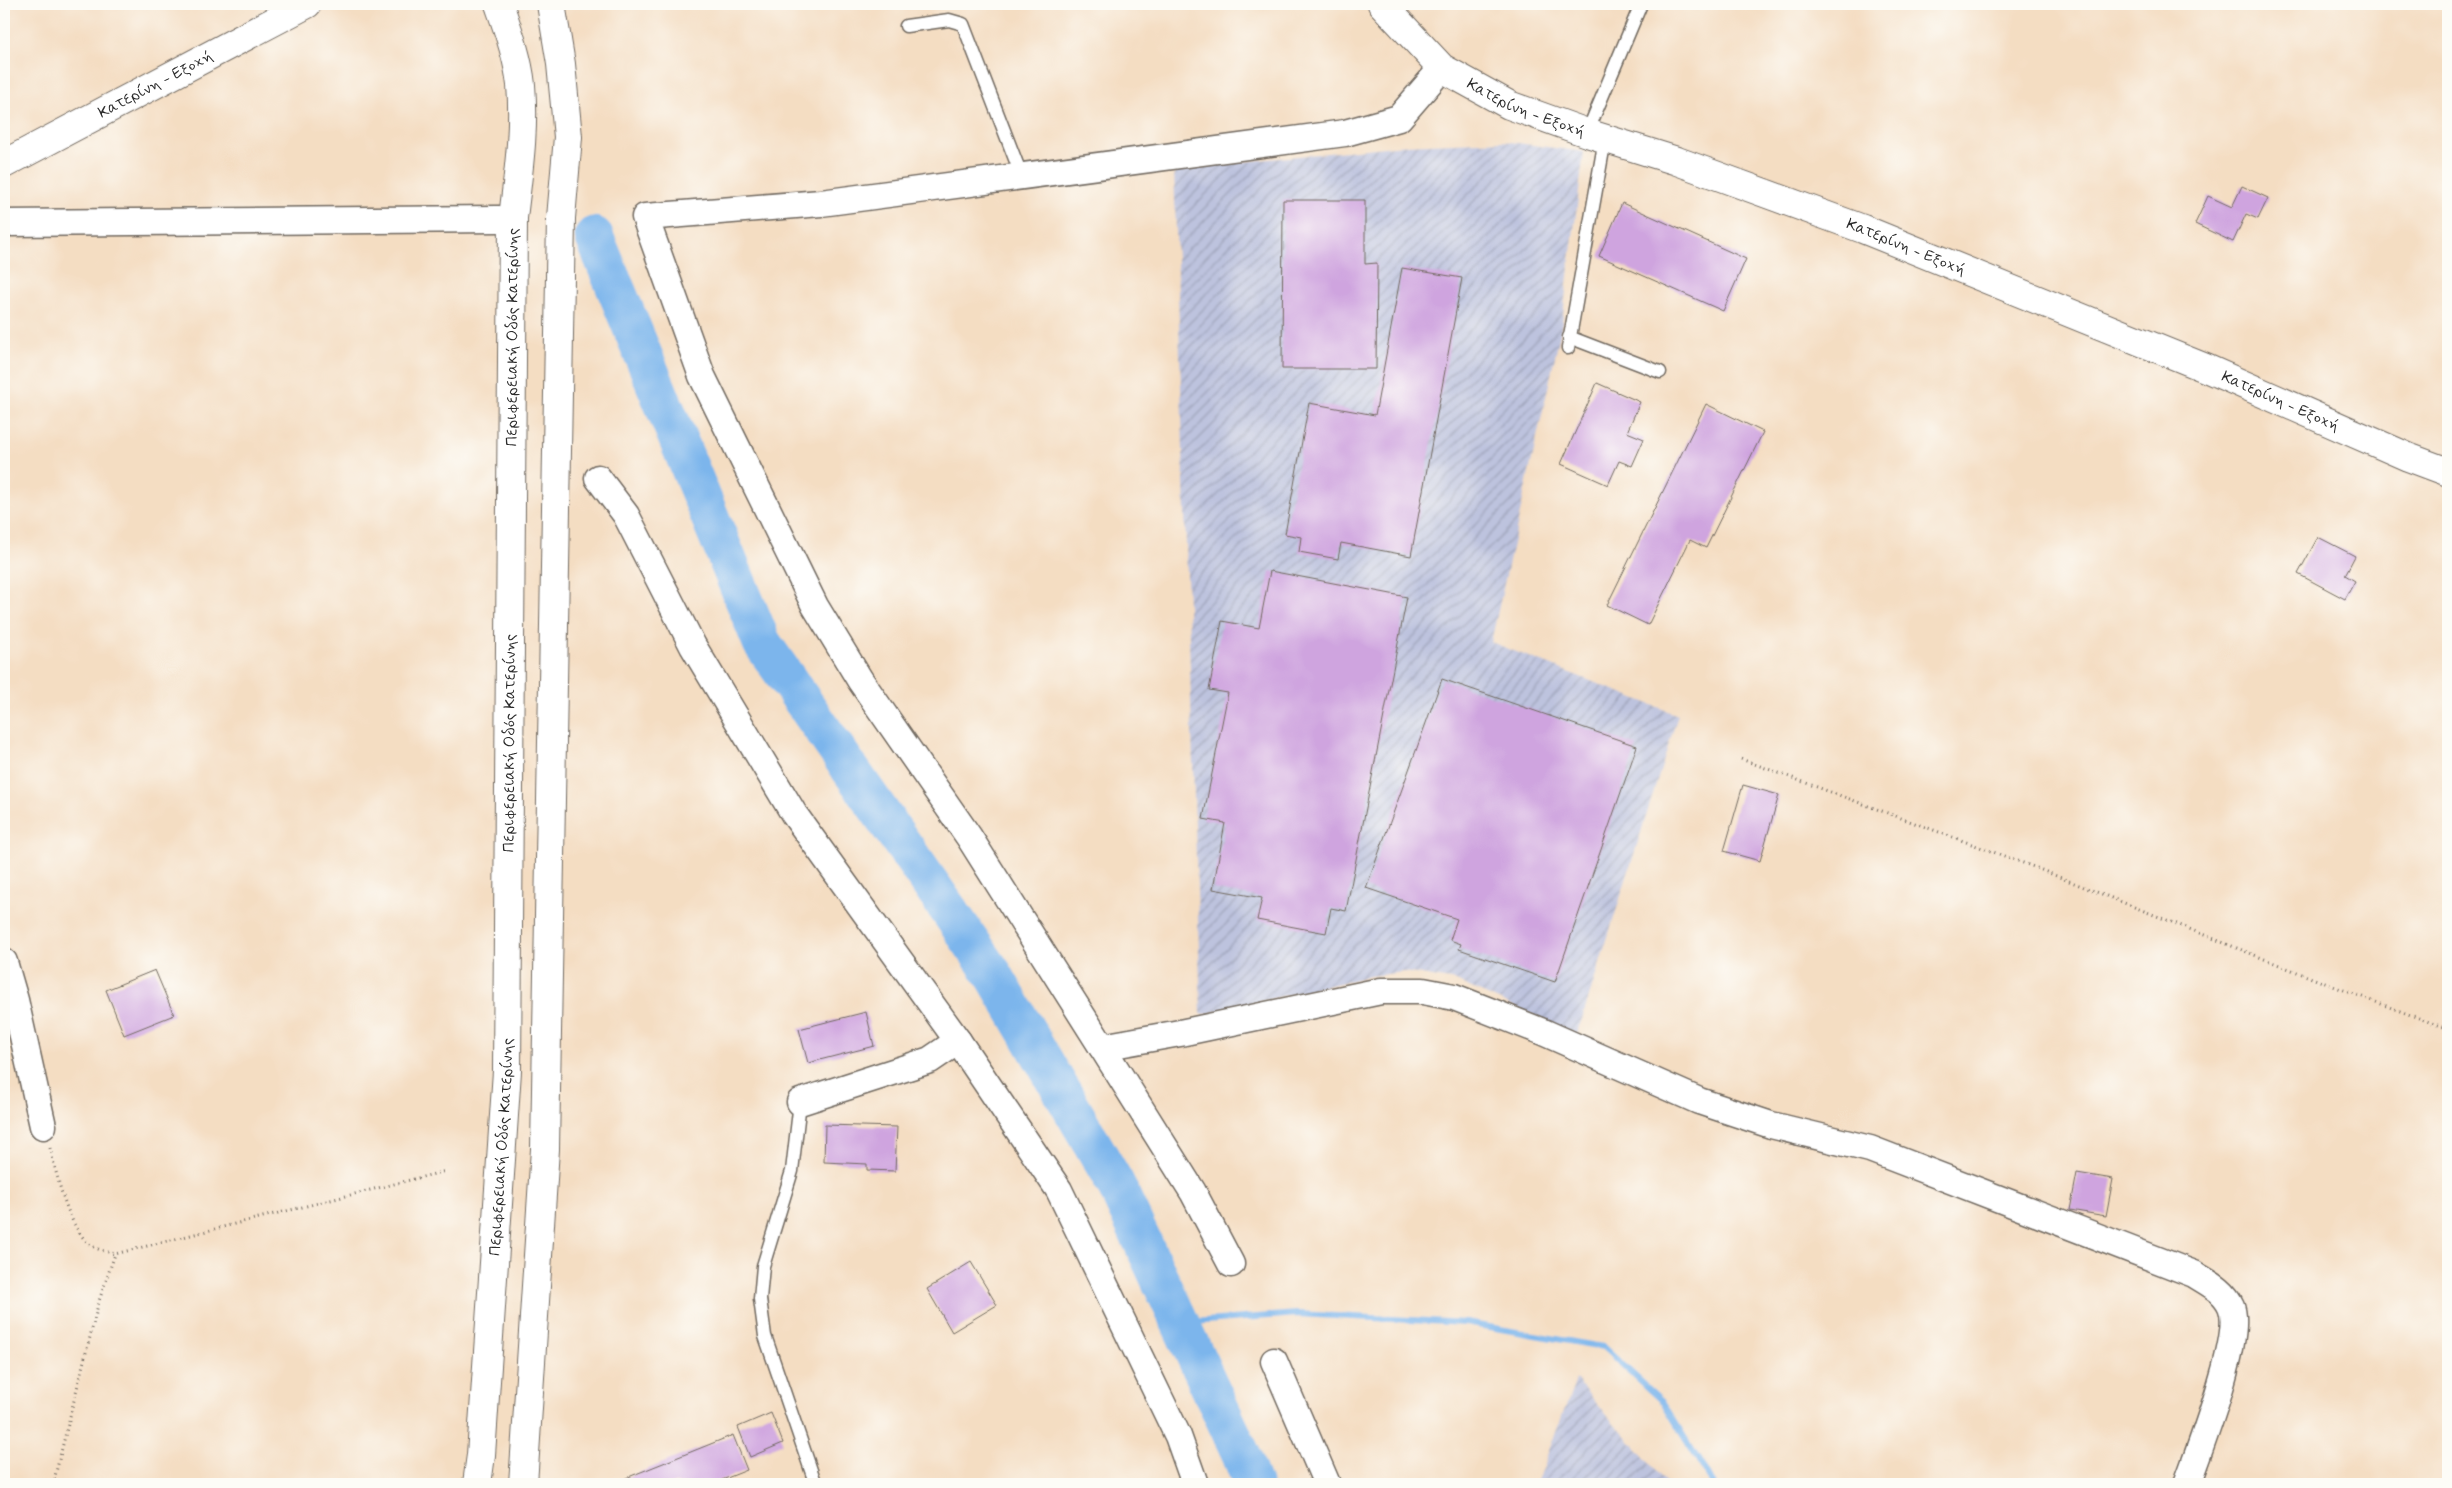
<svg xmlns="http://www.w3.org/2000/svg" width="2452" height="1488" viewBox="0 0 2452 1488" font-family="Mynerve,sans-serif">
	<defs>
		<pattern id="industrial-furrows" width="10" height="10" patternUnits="userSpaceOnUse" patternTransform="scale(1.25)"><rect width="10" height="10" fill="#bdc3de"/><path d="M-1 1l2-2M0 10L10 0M9 11l2-2" fill="none" stroke="#9a9fb4"/></pattern>
	</defs>
	<rect width="100%" height="100%" fill="#fdfcf7"/>
	<filter id="ink" filterUnits="userSpaceOnUse"><feTurbulence type="fractalNoise" baseFrequency=".02" numOctaves="2"/><feDisplacementMap in="SourceGraphic" scale="10" xChannelSelector="R" yChannelSelector="G"/><feConvolveMatrix kernelMatrix="1 2 1 2 8 2 1 2 1" color-interpolation-filters="sRGB"/></filter>
	<filter id="wash" filterUnits="userSpaceOnUse"><feTurbulence type="fractalNoise" baseFrequency=".0096" numOctaves="4" result="noise"/><feDisplacementMap in="SourceGraphic" scale="20" xChannelSelector="R" yChannelSelector="G"/><feGaussianBlur stdDeviation="1.12" result="paint"/><feColorMatrix in="noise" values="0 0 0 0 0 0 0 0 0 0 0 0 0 0 0 0 0 1.4 0 .05"/><feComposite in="paint" operator="in"/></filter>
	<g filter="url(#wash)">
		<rect width="100%" height="100%" fill="#f4ddc2"/>
		<!-- industrial -->
		<g fill="url(#industrial-furrows)">
			<path d="M 1503,141 L 1584,152 L 1561,330 L 1491,642 L 1678,715 L 1577,1035 L 1456,981 L 1404,972 L 1370,976 L 1201,1015 L 1174,169 L 1404,145 Z"/>
			<path d="M 1576,1380 L 1668,1484 L 1536,1484 Z"/>
		</g>
		<g fill="none" stroke-linecap="round" stroke-linejoin="round">
			<!-- stream -->
			<path stroke="#7cb5ec" stroke-width="6" d="M 1180,1323 L 1297,1314 L 1466,1323 L 1603,1347 L 1662,1401 L 1713,1484"/>
			<!-- river -->
			<path stroke="#7cb5ec" stroke-width="39" d="M 594,236 L 762,643 L 994,975 L 1115,1183 L 1241,1454 L 1252,1484"/>
		</g>
		<g id="blocks">
			<!-- building -->
			<g fill="#cfa4df">
				<path d="M 2242,186 L 2268,198 L 2258,219 L 2246,214 L 2233,242 L 2195,224 L 2208,196 L 2232,207 Z"/>
				<path d="M 1283,200 L 1365,200 L 1365,264 L 1377,263 L 1376,369 L 1282,369 Z"/>
				<path d="M 1622,203 L 1746,259 L 1723,311 L 1599,256 Z"/>
				<path d="M 1402,268 L 1462,278 L 1411,556 L 1341,543 L 1338,559 L 1299,552 L 1301,537 L 1285,534 L 1309,403 L 1375,415 Z"/>
				<path d="M 1597,383 L 1640,402 L 1627,432 L 1644,439 L 1632,466 L 1619,461 L 1608,485 L 1561,464 Z"/>
				<path d="M 1706,404 L 1763,432 L 1706,548 L 1690,540 L 1648,625 L 1607,605 Z"/>
				<path d="M 2318,537 L 2355,556 L 2345,575 L 2355,581 L 2345,599 L 2298,574 Z"/>
				<path d="M 1270,571 L 1407,597 L 1346,911 L 1331,908 L 1326,933 L 1257,920 L 1262,898 L 1213,889 L 1225,823 L 1203,819 L 1228,693 L 1209,690 L 1222,621 L 1259,628 Z"/>
				<path d="M 1442,679 L 1637,746 L 1555,982 L 1459,949 L 1461,944 L 1450,940 L 1457,919 L 1366,888 Z"/>
				<path d="M 1743,785 L 1779,795 L 1760,861 L 1724,851 Z"/>
				<path d="M 155,970 L 174,1015 L 124,1035 L 106,990 Z"/>
				<path d="M 866,1012 L 874,1046 L 808,1063 L 799,1029 Z"/>
				<path d="M 825,1125 L 897,1127 L 895,1171 L 867,1170 L 867,1164 L 824,1162 Z"/>
				<path d="M 2077,1173 L 2113,1179 L 2106,1216 L 2070,1210 Z"/>
				<path d="M 971,1262 L 997,1305 L 952,1332 L 927,1289 Z"/>
				<path d="M 771,1413 L 783,1443 L 750,1457 L 738,1427 Z"/>
				<path d="M 733,1435 L 747,1470 L 712,1484 L 611,1484 Z"/>
			</g>
		</g>
	</g>
	<g filter="url(#ink)">
		<use href="#blocks" fill-opacity="0" stroke="#716960" stroke-width="1"/>
		<g fill="none" stroke-linecap="round" stroke-linejoin="round">
			<defs>
				<g id="service">
					<path d="M 906,26 L 949,20 L 963,24 L 1022,177"/>
					<path d="M 1587,133 L 1641,4"/>
					<path d="M 1569,337 L 1660,372"/>
					<path d="M 1568,348 L 1605,139"/>
					<path d="M 800,1102 L 792,1171 L 763,1266 L 760,1299 L 765,1336 L 815,1482"/>
				</g>
				<g id="minor">
					<path d="M 4,223 L 499,219"/>
					<path d="M 598,478 L 626,515 L 693,646 L 794,814 L 958,1041 L 1059,1190 L 1178,1436 L 1195,1484"/>
					<path d="M 4,962 L 15,1000 L 43,1126"/>
					<path d="M 1102,1047 L 1180,1033 L 1381,991 L 1423,991 L 1454,997 L 1543,1032 L 1699,1101 L 1771,1125 L 1870,1149 L 2194,1274 C 2208,1283 2224,1290 2231,1306 C 2244,1336 2199,1450 2187,1484"/>
					<path d="M 800,1102 L 930,1060 L 958,1041"/>
					<path d="M 1231,1264 L 1193,1192 L 1102,1047 L 969,837 L 860,680 L 815,606 L 702,376 L 645,217 L 821,203 L 1345,133 L 1399,118 L 1442,68"/>
					<path d="M 1274,1361 L 1327,1484"/>
				</g>
				<g id="secondary">
					<path id="s1" d="M 1382,4 L 1442,68 L 1509,105 L 1587,133 L 1677,161 L 1863,229 L 2208,369 L 2408,457 L 2448,472"/>
					<path id="s2" d="M 4,164 L 307,4"/>
				</g>
				<g id="primary">
					<path id="s3" d="M 477,1484 L 481,1455 L 507,1071 L 513,218 C 518,174 525,130 521,85 C 518,57 508,30 499,4"/>
					<path d="M 523,1484 L 545,1149 L 561,218 L 568,137 L 561,64 L 551,4"/>
				</g>
			</defs>
			<!-- service casing -->
			<use href="#service" stroke="#716960" stroke-width="15"/>
			<!-- minor casing -->
			<use href="#minor" stroke="#716960" stroke-width="29"/>
			<!-- secondary casing -->
			<use href="#secondary" stroke="#716960" stroke-width="30"/>
			<!-- primary casing -->
			<use href="#primary" stroke="#716960" stroke-width="30"/>
			<!-- path -->
			<g stroke="#716960" stroke-width="3" stroke-dasharray="1 4" stroke-linecap="butt">
				<path d="M 1741,759 L 2034,867 L 2317,980 L 2448,1029"/>
				<path d="M 50,1148 C 57,1175 69,1236 96,1248 C 102,1251 109,1252 115,1254 L 446,1171"/>
				<path d="M 53,1484 L 99,1301 L 115,1254"/>
			</g>
			<!-- service -->
			<use href="#service" stroke="#fff" stroke-width="12"/>
			<!-- minor -->
			<use href="#minor" stroke="#fff" stroke-width="26"/>
			<!-- secondary -->
			<use href="#secondary" stroke="#fff" stroke-width="28"/>
			<!-- primary -->
			<use href="#primary" stroke="#fff" stroke-width="28"/>
		</g>
	</g>
	<g text-anchor="middle" dominant-baseline="central" stroke-width="4" stroke-linejoin="round" paint-order="stroke">
		<!-- street labels -->
		<g font-size="16" fill="#2b2b2b" stroke="#fdfcf7">
			<text stroke="none"><textPath href="#s2" startOffset="171">Κατερίνη - Εξοχή</textPath></text>
			<text stroke="none"><textPath href="#s1" startOffset="181">Κατερίνη - Εξοχή</textPath></text>
			<text stroke="none"><textPath href="#s1" startOffset="586">Κατερίνη - Εξοχή</textPath></text>
			<text stroke="none"><textPath href="#s3" startOffset="1148">Περιφερειακή Οδός Κατερίνης</textPath></text>
			<text stroke="none"><textPath href="#s1" startOffset="991">Κατερίνη - Εξοχή</textPath></text>
			<text stroke="none"><textPath href="#s3" startOffset="742">Περιφερειακή Οδός Κατερίνης</textPath></text>
			<text stroke="none"><textPath href="#s3" startOffset="338">Περιφερειακή Οδός Κατερίνης</textPath></text>
		</g>
	</g>
	<!-- margin -->
	<rect width="2452" height="1488" fill="none" stroke="#fdfcf7" stroke-width="20"/>
</svg>
